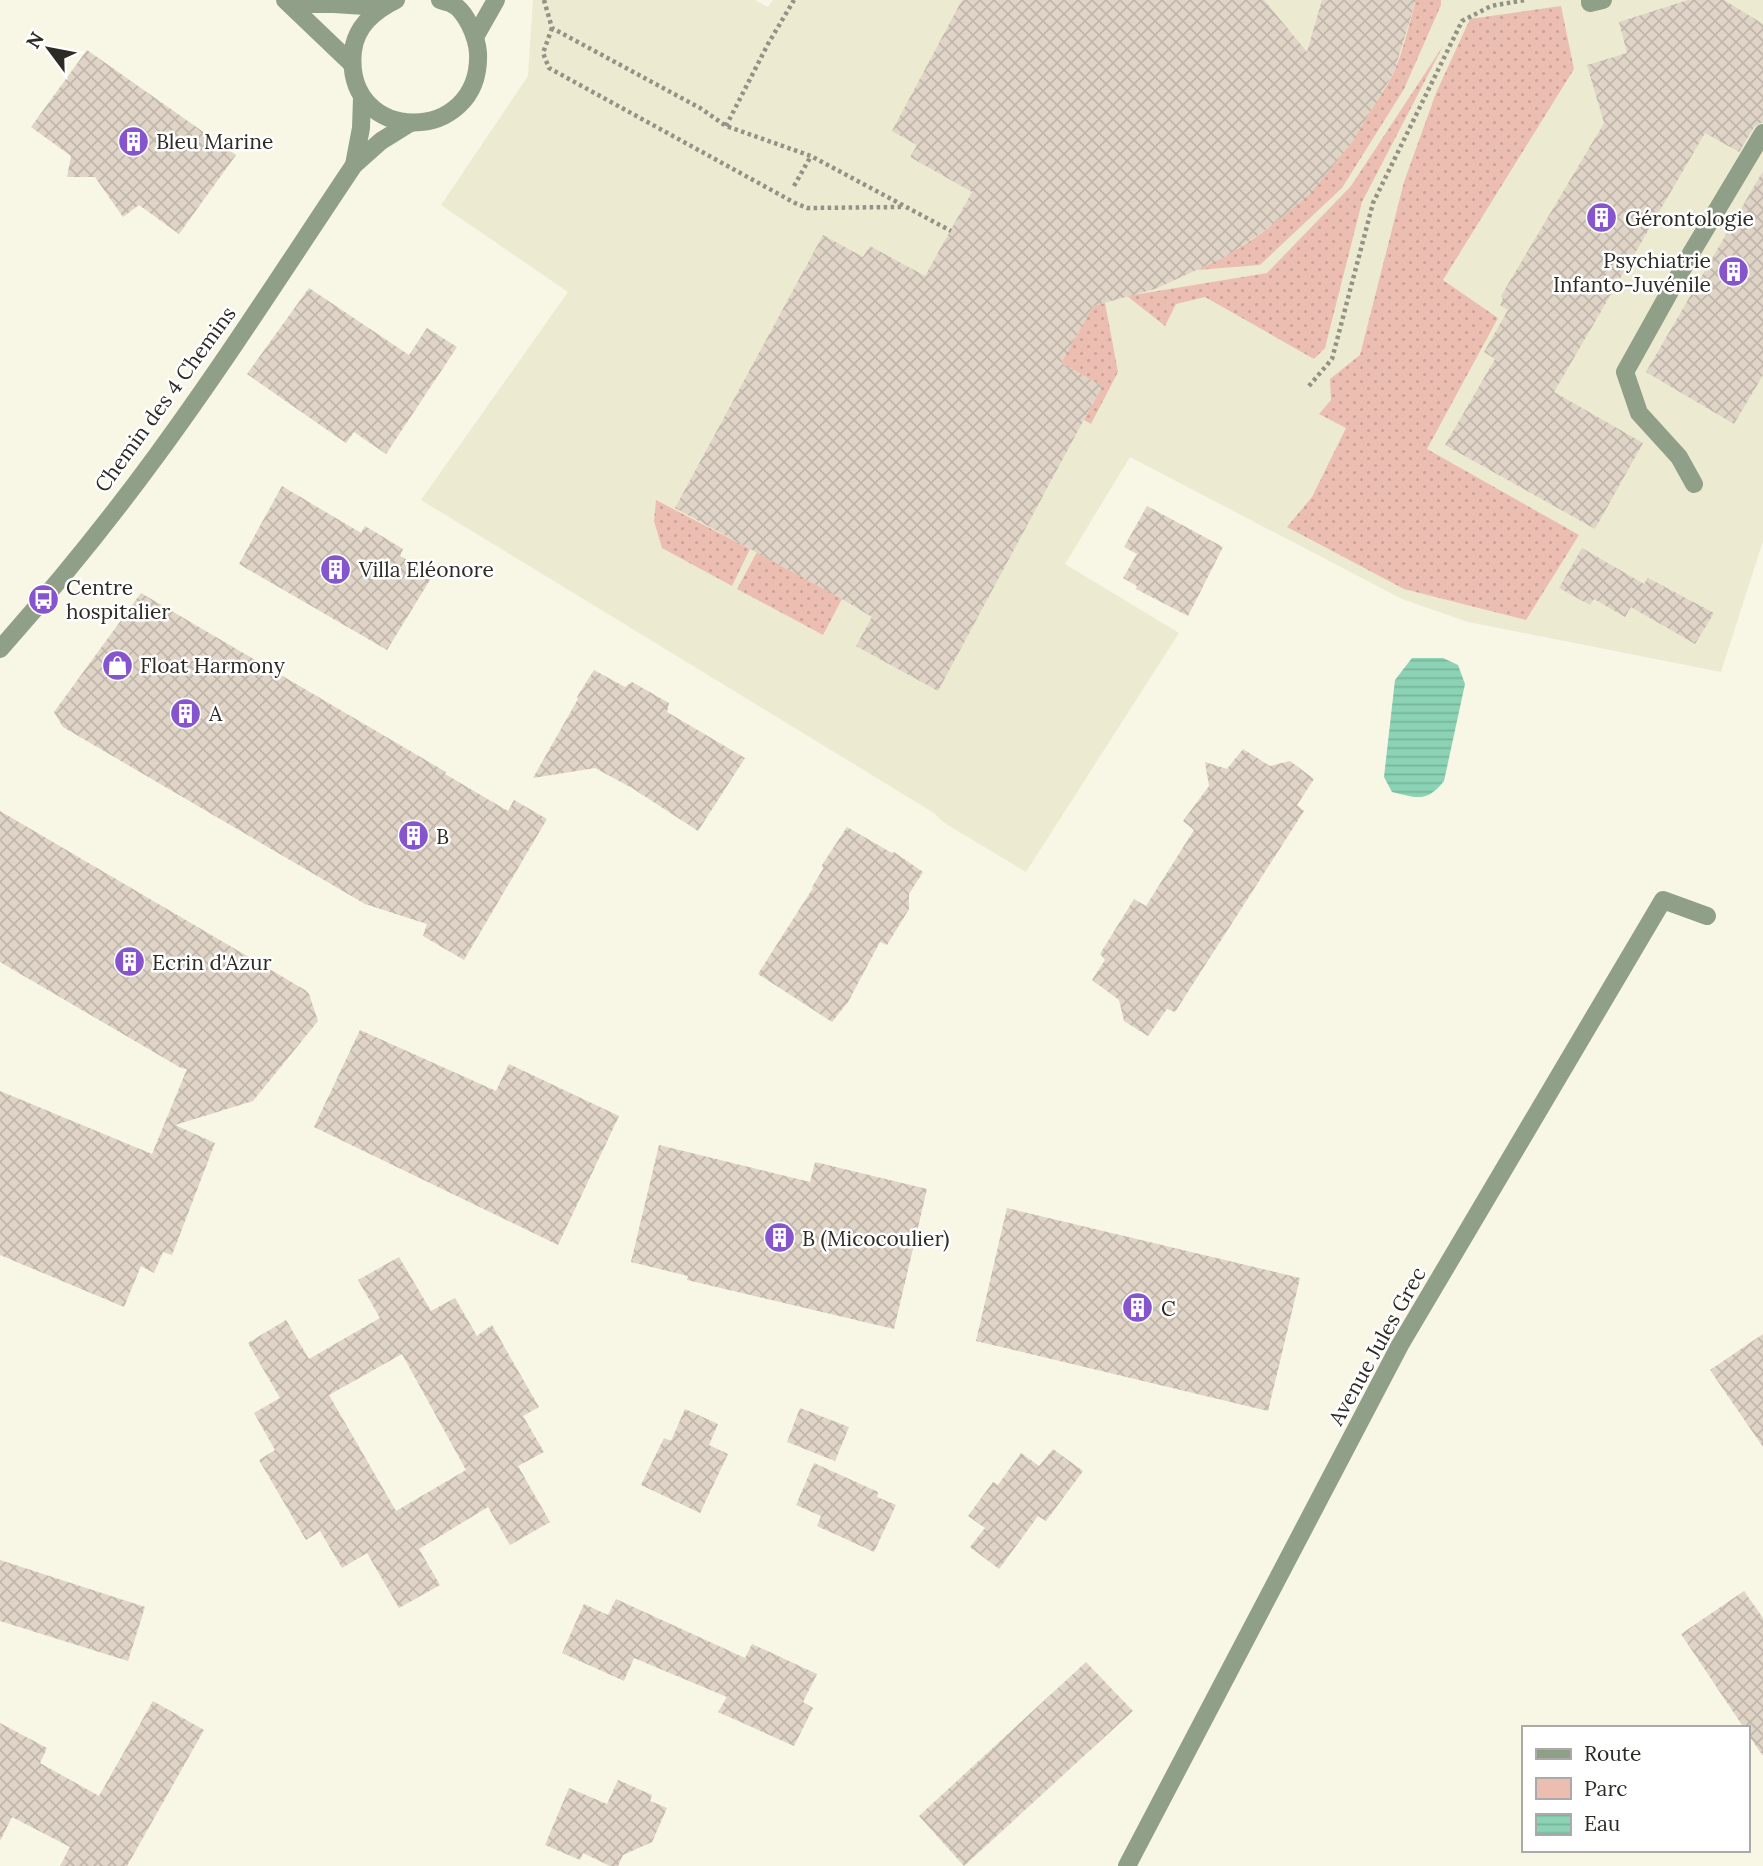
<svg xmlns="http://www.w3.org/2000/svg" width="1763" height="1866" viewBox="0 0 1763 1866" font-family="Lora,serif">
	<defs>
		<pattern id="green-dots" width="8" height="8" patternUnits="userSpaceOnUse" patternTransform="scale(1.75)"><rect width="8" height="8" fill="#ecbeb1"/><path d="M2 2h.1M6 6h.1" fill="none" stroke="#cba398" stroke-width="1.8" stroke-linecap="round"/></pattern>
		<pattern id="water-rules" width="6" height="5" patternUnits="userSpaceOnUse" patternTransform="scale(1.75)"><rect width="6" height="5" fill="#8bd3b4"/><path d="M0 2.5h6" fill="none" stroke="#78b59b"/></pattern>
		<pattern id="building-cross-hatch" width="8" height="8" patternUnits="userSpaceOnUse" patternTransform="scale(1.75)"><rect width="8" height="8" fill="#e0d4c7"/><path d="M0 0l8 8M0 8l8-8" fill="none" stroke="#c0b6ab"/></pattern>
	</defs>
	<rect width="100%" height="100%" fill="#f8f6e5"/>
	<!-- built -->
	<path fill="#edead2" d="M 533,0 L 755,0 L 768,7 L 773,0 L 1763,0 L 1763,541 L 1721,672 L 1468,622 L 1402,599 L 1130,457 L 1065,564 L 1179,633 L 1026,872 L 943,822 L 934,813 L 421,500 L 568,292 L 441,205 L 528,76 Z"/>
	<!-- green -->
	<g fill="url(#green-dots)">
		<path d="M 1416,0 L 1441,0 L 1441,5 L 1404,89 L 1342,188 L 1260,265 L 1197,270 C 1273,236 1331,180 1372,109 C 1379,97 1388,85 1394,72 C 1404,49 1409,24 1416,0 Z"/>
		<path d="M 1561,6 L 1574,69 L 1443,280 L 1498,318 L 1427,449 L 1579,535 L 1526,620 L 1404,589 L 1287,527 L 1312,497 L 1346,428 L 1319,414 L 1331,400 L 1330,379 L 1360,355 L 1404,182 L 1436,93 L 1470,19 Z"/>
		<path d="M 1443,46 L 1362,202 L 1325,348 L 1314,359 L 1205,297 L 1176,304 L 1165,326 L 1127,296 L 1267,273 L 1351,186 Z"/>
		<path d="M 1105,303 L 1118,372 L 1091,424 L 1084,420 L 1102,386 L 1061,363 L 1093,306 Z"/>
		<path d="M 656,500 L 750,549 L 732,586 L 662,548 L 654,521 Z"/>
		<path d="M 757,552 L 842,599 L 823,635 L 737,589 Z"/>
	</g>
	<!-- water -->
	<path fill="url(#water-rules)" d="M 1412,658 L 1443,658 L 1458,665 L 1465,684 L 1444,781 C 1426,803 1418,798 1392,792 L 1384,777 L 1395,680 Z"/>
	<!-- building -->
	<g fill="url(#building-cross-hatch)" fill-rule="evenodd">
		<path d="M 962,0 L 1264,0 L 1307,52 L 1322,0 L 1416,0 L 1394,72 L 1353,141 L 1310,194 L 1271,226 L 1225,257 L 1155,289 L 1093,306 L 1061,363 L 1102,386 L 938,691 L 856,646 L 872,617 L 842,599 L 675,508 L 823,235 L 863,257 L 870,246 L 925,276 L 972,192 L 910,157 L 917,145 L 892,131 Z"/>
		<path d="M 1688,0 L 1724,0 L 1763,24 L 1763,122 L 1754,127 L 1739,152 L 1705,133 L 1554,392 L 1643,443 L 1595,529 L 1445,445 L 1495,359 L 1484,352 L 1508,310 L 1500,305 L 1503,298 L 1501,296 L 1604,123 L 1587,65 L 1627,53 L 1619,22 Z"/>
		<path d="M 87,50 L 236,155 L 179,234 L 139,205 L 123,217 L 95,177 L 67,177 L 71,156 L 31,127 Z"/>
		<path d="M 1763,171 L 1763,375 L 1734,424 L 1646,372 Z"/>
		<path d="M 309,288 L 409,355 L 427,328 L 457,347 L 386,454 L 354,432 L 346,443 L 247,374 Z"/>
		<path d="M 282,486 L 361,533 L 365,526 L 403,549 L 400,556 L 433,575 L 387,650 L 239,564 Z"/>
		<path d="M 1147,506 L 1223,547 L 1188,616 L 1136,589 L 1137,586 L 1123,578 L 1137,554 L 1124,547 Z"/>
		<path d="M 1582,548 L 1644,584 L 1648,578 L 1714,613 L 1695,644 L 1631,607 L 1625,617 L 1594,599 L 1590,605 L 1559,588 Z"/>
		<path d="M 141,593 L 446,772 L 445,774 L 508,811 L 514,800 L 547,819 L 464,960 L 423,936 L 427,924 L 365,904 L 63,727 L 54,712 Z"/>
		<path d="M 594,670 L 625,687 L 632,682 L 669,703 L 667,712 L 745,758 L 698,831 L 632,788 L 595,768 L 533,778 L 578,699 L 577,697 Z"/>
		<path d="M 1243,749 L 1270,766 L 1290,761 L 1314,779 L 1297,805 L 1304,811 L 1175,1012 L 1167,1009 L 1148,1036 L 1124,1021 L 1119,1000 L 1092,980 L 1105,960 L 1100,954 L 1134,899 L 1146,906 L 1194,830 L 1183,821 L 1209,786 L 1205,762 L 1227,769 Z"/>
		<path d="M 0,811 L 305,990 L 309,994 L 318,1021 L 253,1101 L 175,1125 L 215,1143 L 172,1255 L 163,1252 L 154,1273 L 141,1266 L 124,1307 L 0,1255 L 0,1091 L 152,1154 L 187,1069 L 181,1068 L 0,962 Z"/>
		<path d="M 847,827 L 892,853 L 894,852 L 923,872 L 909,894 L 909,909 L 887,945 L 880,942 L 848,1002 L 832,1022 L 758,974 L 813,888 L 812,887 L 823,869 L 822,865 Z"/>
		<path d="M 360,1030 L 496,1091 L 509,1064 L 619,1116 L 558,1245 L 314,1127 Z"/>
		<path d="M 659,1145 L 810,1182 L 815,1162 L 927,1189 L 894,1329 L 687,1280 L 688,1276 L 631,1262 Z"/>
		<path d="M 1007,1208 L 1300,1278 L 1268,1411 L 976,1341 Z"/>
		<path d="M 399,1257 L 431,1311 L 455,1298 L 477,1336 L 492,1325 L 513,1362 L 539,1407 L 523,1416 L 544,1452 L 518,1466 L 550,1522 L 510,1545 L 488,1507 L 419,1549 L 440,1585 L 399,1608 L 367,1553 L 342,1568 L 320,1531 L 306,1540 L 259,1460 L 275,1450 L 254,1413 L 280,1398 L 248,1343 L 286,1320 L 309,1359 L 380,1318 L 358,1280 ZM 402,1354 L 466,1470 L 396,1511 L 329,1395 Z"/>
		<path d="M 1763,1334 L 1763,1447 L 1710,1370 Z"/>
		<path d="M 800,1408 L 849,1427 L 835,1461 L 787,1442 Z"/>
		<path d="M 685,1409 L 718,1424 L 709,1445 L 728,1454 L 700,1513 L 641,1485 L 664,1438 L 671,1441 Z"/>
		<path d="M 1053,1449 L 1083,1471 L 1046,1521 L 1038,1516 L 999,1569 L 970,1547 L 985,1528 L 968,1516 L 993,1482 L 998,1485 L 1021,1453 L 1039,1466 Z"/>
		<path d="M 814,1463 L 878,1492 L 877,1497 L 896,1505 L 874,1552 L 817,1526 L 821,1516 L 796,1505 Z"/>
		<path d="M 0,1560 L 145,1607 L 128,1661 L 0,1621 Z"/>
		<path d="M 1744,1591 L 1763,1618 L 1763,1756 L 1747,1733 L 1747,1728 L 1744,1728 L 1681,1634 Z"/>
		<path d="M 616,1599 L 745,1658 L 752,1644 L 817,1674 L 803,1702 L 813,1708 L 794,1746 L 718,1712 L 727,1697 L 634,1658 L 624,1681 L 562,1653 L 584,1604 L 608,1615 Z"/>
		<path d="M 1086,1662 L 1133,1711 L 964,1866 L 919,1816 Z"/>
		<path d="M 153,1701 L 204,1730 L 127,1866 L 60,1866 L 70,1847 L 12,1817 L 0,1841 L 0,1723 L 47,1748 L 40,1763 L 99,1796 Z"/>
		<path d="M 618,1780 L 652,1795 L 650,1801 L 667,1808 L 652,1842 L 623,1855 L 618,1866 L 610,1866 L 583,1853 L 580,1860 L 545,1845 L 569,1788 L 607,1804 Z"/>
	</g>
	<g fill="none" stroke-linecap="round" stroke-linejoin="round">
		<!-- path -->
		<g stroke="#939286" stroke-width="4.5" stroke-dasharray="3.5 3.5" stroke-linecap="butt">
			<path d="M 544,0 L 552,28 L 700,108 L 726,126 L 811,156 L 951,231"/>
			<path d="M 552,28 L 543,53 L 549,68 L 795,203 L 807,208 L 901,207"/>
			<path d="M 726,126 L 768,44 L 794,0"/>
			<path d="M 794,186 L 811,156"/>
			<path d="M 1309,386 L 1332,359 L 1373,203 L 1462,21 L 1491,6 L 1525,0"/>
		</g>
		<!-- service -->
		<g stroke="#909f87" stroke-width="18">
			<path d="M 1590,0 L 1590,3 L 1603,0"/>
			<path d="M 1694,484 L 1679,457 L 1639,413 L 1625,372 L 1693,250 L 1763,133"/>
		</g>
		<!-- minor -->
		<g stroke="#909f87" stroke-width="18">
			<path d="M 285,0 L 352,64"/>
			<path d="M 396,0 C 374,11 356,26 353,51 C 343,146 482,146 478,53 C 477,38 466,9 450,3 C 447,2 443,1 440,0"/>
			<path d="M 291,4 L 334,4 L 381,7"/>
			<path d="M 475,37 L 496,0"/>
			<path d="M 354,165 L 361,128 L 362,98"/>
			<path d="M 0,649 C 55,587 108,522 157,455 C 226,361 289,262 354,165 L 381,141 L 410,123"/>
			<path d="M 1127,1866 L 1400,1345 L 1663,900 L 1707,916"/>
		</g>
	</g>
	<!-- icons -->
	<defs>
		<symbol id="building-disc" viewBox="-11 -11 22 22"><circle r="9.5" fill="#8654cc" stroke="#fff"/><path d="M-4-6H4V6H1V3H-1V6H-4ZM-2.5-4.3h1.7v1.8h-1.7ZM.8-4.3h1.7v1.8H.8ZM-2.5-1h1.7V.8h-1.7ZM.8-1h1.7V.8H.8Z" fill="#fff"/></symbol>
		<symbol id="bus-disc" viewBox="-11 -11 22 22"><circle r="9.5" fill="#8654cc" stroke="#fff"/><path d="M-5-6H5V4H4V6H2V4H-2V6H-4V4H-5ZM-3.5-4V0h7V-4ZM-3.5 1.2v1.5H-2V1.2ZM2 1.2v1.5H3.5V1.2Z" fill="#fff"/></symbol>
		<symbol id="shop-disc" viewBox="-11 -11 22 22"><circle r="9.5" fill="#8654cc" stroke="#fff"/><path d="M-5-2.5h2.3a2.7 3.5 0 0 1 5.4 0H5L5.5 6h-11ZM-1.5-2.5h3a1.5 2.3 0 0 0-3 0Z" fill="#fff"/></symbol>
	</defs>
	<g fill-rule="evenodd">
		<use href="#building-disc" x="116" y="124" width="35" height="35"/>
		<use href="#building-disc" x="1584" y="200" width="35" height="35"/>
		<use href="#building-disc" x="1716" y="254" width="35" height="35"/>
		<use href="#building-disc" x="318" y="552" width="35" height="35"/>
		<use href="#bus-disc" x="26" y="582" width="35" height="35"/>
		<use href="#shop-disc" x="100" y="648" width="35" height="35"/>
		<use href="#building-disc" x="168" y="696" width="35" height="35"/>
		<use href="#building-disc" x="396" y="818" width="35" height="35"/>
		<use href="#building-disc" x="112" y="944" width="35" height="35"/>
		<use href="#building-disc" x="762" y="1220" width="35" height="35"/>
		<use href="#building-disc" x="1120" y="1290" width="35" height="35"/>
	</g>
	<g text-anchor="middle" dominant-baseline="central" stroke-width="5" stroke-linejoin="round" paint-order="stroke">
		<!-- poi labels -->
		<g font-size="21" fill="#2c2b25" stroke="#fff" text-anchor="start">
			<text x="156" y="141">Bleu Marine</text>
			<text x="1625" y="218">Gérontologie</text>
			<text x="1711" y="260" text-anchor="end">Psychiatrie<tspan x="1711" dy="24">Infanto-Juvénile</tspan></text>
			<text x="359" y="569">Villa Eléonore</text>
			<text x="66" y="587">Centre<tspan x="66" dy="24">hospitalier</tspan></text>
			<text x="140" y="665">Float Harmony</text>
			<text x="209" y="713">A</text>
			<text x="436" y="836">B</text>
			<text x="152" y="962">Ecrin d'Azur</text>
			<text x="802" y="1238">B (Micocoulier)</text>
			<text x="1161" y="1308">C</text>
		</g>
		<!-- street labels -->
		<g font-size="21" fill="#2c2b25" stroke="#fff">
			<text transform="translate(165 399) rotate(-54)">Chemin des 4 Chemins</text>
			<text transform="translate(1377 1346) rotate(-61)">Avenue Jules Grec</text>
		</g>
	</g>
	<!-- legend -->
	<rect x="1522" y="1726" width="228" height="126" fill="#ffffff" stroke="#abaaa8" stroke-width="2"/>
	<rect x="1536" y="1749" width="35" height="10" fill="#909f87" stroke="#abaaa8" stroke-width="2"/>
	<text x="1584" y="1761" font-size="21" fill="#2c2b25">Route</text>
	<rect x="1536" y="1778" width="35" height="21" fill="#ecbeb1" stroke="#abaaa8" stroke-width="2"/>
	<text x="1584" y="1796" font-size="21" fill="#2c2b25">Parc</text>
	<rect x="1536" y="1814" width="35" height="21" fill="url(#water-rules)" stroke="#abaaa8" stroke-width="2"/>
	<text x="1584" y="1831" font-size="21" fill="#2c2b25">Eau</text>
	<!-- north arrow -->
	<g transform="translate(49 49) rotate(302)" stroke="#ffffff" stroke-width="5" paint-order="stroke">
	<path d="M0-5L12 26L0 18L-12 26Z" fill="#2c2b25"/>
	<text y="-10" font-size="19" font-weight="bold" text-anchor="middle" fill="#2c2b25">N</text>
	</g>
</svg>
